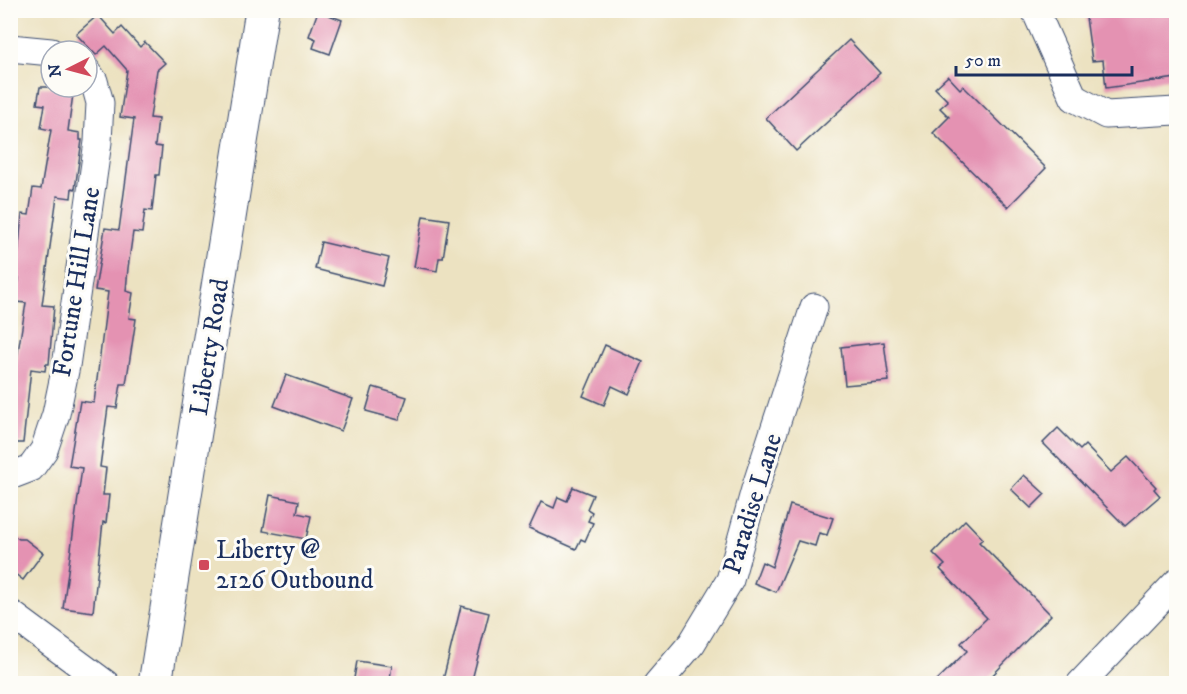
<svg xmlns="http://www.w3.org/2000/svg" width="1187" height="694" viewBox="0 0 1187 694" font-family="'IM FELL DW Pica',serif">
	<rect width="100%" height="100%" fill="#fdfcf7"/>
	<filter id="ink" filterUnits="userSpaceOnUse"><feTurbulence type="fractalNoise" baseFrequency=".0167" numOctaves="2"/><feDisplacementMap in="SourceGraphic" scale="12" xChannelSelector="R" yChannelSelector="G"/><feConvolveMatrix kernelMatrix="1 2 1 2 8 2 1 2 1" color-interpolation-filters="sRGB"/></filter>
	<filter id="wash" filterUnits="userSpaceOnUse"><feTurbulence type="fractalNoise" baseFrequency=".008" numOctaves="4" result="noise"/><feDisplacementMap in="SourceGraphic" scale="24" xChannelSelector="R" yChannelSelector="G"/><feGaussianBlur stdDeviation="1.35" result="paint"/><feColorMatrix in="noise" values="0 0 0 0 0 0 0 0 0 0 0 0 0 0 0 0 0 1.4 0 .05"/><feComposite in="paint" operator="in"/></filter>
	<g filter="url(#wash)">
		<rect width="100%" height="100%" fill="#ece2c1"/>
		<g id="blocks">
			<!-- building -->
			<g fill="#e492b2">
				<path d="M 1085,10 L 1176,10 L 1176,78 L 1106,88 L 1103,60 L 1092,61 Z"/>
				<path d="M 318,11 L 342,20 L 330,54 L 313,48 L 316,39 L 309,36 Z"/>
				<path d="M 98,15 L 115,34 L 122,27 L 140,47 L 145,42 L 165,63 L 157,70 L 150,118 L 158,119 L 155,146 L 162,147 L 159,175 L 156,175 L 152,211 L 145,210 L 142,233 L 133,232 L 128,268 L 126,291 L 133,293 L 129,318 L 136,319 L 126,384 L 121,384 L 117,408 L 108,407 L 100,467 L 106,468 L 103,495 L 109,495 L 106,523 L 103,522 L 93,612 L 63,608 L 82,468 L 69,466 L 80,401 L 94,403 L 108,292 L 95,290 L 105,228 L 119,230 L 134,119 L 120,117 L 127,70 L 106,46 L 96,55 L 76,34 Z"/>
				<path d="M 849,40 L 880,73 L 796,151 L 766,118 Z"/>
				<path d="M 948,76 L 960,89 L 963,86 L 1046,168 L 1008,207 L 933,133 L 949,117 L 940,108 L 948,101 L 935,88 Z"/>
				<path d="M 40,87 L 74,87 L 68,131 L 80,133 L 80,140 L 82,140 L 75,189 L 72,188 L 71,198 L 57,196 L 42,305 L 54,306 L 49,364 L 46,364 L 45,371 L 31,369 L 23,443 L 10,443 L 10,363 L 16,364 L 26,303 L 16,302 L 19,278 L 16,277 L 22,214 L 29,215 L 33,188 L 41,189 L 51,130 L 41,128 L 45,105 L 37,104 Z"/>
				<path d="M 423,216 L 449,220 L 443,258 L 439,258 L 437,271 L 414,267 Z"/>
				<path d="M 321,242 L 389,258 L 382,286 L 315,269 Z"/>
				<path d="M 884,342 L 889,381 L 845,385 L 841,347 Z"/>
				<path d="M 605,345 L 643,362 L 629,394 L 612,386 L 604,405 L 583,396 Z"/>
				<path d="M 286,375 L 353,399 L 341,431 L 274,406 Z"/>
				<path d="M 373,387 L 407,397 L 399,420 L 366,411 Z"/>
				<path d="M 1058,428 L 1080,450 L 1085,445 L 1111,472 L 1128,457 L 1156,487 L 1154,489 L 1160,496 L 1125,526 L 1043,443 Z"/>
				<path d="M 1024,475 L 1045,494 L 1031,508 L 1011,489 Z"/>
				<path d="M 573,487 L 593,495 L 587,509 L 592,512 L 588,521 L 593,523 L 585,541 L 581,539 L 576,549 L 529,528 L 541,502 L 554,508 L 558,497 L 567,501 Z"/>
				<path d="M 270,495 L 299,501 L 297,513 L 311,516 L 306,539 L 263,531 Z"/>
				<path d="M 790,505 L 833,518 L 827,535 L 819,533 L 815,546 L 798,541 L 776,592 L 754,583 L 762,562 L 772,567 Z"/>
				<path d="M 965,520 L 983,539 L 979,542 L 1051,615 L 984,684 L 933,684 L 967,651 L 961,643 L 987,618 L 940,569 L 945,565 L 933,553 Z"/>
				<path d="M 10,533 L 19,539 L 25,539 L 43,553 L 23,580 L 10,570 Z"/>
				<path d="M 461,606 L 489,613 L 471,684 L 442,684 Z"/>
				<path d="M 357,661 L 392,666 L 389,684 L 353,684 Z"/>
			</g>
		</g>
	</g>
	<g filter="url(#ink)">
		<use href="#blocks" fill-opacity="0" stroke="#3a4a6d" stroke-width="1.5"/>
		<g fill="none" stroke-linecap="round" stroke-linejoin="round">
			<defs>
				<g id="minor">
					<path d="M 1035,10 L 1074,98 L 1106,115 L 1176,111"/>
					<path d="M 10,48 L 51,52"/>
					<path d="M 10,476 L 31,468 L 44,450 L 56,414 L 66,366 L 98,142 L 100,103 L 94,81 L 87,71"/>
					<path d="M 10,613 L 106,684"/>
					<path d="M 657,684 L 692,643 L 730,580 L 755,489 L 814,307"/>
					<path d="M 1080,684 L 1176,583"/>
				</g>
				<path id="major" d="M 155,684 L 262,10"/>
			</defs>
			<!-- minor casing -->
			<use href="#minor" stroke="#3a4a6d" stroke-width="29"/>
			<!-- major casing -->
			<use href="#major" stroke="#3a4a6d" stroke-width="35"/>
			<!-- minor -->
			<use href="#minor" stroke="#fff" stroke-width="27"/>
			<!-- major -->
			<use href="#major" stroke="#fff" stroke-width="33"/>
		</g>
	</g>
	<!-- markers -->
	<rect fill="#d1495b" stroke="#fdfcf7" stroke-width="2" x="198" y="559" width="12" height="12" rx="3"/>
	<g text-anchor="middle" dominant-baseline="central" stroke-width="6" stroke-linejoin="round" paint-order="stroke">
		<!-- street labels -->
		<g font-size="26" fill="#1b2f5e" stroke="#fdfcf7">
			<text transform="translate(77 282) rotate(-81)">Fortune Hill Lane</text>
			<text transform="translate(210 347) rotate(-81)">Liberty Road</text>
			<text transform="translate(753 504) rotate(-73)">Paradise Lane</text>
		</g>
		<!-- poi labels -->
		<g font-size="26" fill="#1b2f5e" stroke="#fdfcf7" text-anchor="start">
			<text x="216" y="550">Liberty @<tspan x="216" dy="30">2126 Outbound</tspan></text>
		</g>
	</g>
	<!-- margin -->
	<rect width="1187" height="694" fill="none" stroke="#fdfcf7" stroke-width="36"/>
	<!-- north arrow -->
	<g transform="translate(69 69) rotate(264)"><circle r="28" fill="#fdfcf7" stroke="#a3aaba" stroke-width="1.5"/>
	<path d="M0-4.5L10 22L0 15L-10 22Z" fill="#d1495b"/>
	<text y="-9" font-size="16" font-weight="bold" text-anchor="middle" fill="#1b2f5e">N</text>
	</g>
	<!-- scale -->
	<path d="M956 66v9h176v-9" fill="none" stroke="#1b2f5e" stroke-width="3"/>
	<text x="965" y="66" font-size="18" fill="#1b2f5e" stroke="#fdfcf7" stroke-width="4.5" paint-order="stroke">50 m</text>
</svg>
